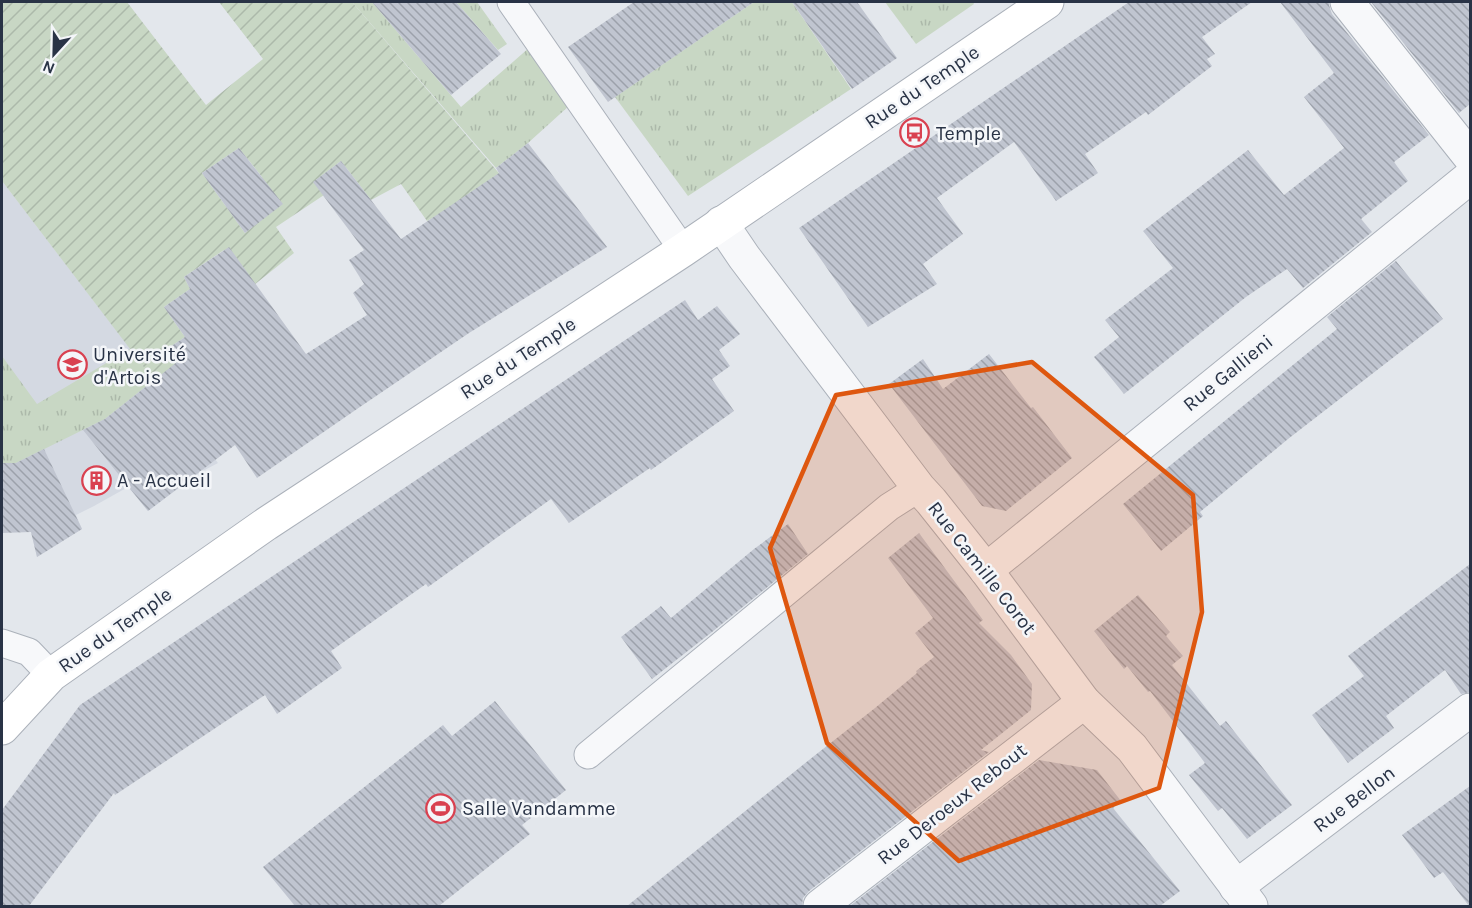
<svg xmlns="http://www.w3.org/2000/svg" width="1472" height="908" viewBox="0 0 1472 908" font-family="Karla,sans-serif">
	<defs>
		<pattern id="grass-tufts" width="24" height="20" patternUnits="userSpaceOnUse" patternTransform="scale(1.5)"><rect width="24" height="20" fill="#c8d7c4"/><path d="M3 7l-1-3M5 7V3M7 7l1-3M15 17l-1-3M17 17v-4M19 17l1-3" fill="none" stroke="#acb9aa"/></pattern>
		<pattern id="garden-furrows" width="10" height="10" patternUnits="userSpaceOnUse" patternTransform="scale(1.5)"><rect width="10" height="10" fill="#c8d7c4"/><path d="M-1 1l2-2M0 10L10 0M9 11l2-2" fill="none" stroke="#acb9aa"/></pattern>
		<pattern id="building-back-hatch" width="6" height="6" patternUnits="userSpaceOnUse" patternTransform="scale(1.5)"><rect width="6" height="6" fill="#c0c5d0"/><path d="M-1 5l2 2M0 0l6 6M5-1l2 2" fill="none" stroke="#9ca1ab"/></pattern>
	</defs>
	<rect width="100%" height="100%" fill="#e3e7ec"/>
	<!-- built -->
	<path fill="#d4d9e2" d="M 2,181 L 218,463 L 199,473 L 148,511 L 128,487 L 94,506 L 76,515 L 82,529 L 37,557 L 30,527 L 2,533 Z"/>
	<!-- grass -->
	<g fill="url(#grass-tufts)">
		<path d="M 352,2 L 372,2 L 461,107 L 530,47 L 570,105 L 528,143 L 496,168 Z"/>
		<path d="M 456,2 L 477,2 L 507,44 L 498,50 Z"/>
		<path d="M 754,2 L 792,2 L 851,89 L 688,196 L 615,97 Z"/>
		<path d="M 885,2 L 973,2 L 974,4 L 916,44 Z"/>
		<path d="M 130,349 L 154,380 L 105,419 L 16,463 L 2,463 L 2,356 L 37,404 Z"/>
	</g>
	<!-- garden -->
	<path fill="url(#garden-furrows)" fill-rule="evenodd" d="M 2,2 L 127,2 L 206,105 L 263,59 L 219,2 L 352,2 L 504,179 L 427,221 L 401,184 L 371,200 L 341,161 L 316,180 L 327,193 L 276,227 L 294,253 L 249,289 L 224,250 L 184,277 L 190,289 L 164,307 L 185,337 L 167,349 L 195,388 L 172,404 L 2,181 ZM 239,148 L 262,177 L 267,215 L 245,233 L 202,173 Z"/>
	<!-- building -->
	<g fill="url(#building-back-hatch)">
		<path d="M 372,2 L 456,2 L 501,54 L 451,95 Z"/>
		<path d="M 634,2 L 754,2 L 608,102 L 568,47 Z"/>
		<path d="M 792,2 L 857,2 L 897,58 L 852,89 Z"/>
		<path d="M 1129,2 L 1252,2 L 1202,37 L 1215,54 L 1207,59 L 1212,66 L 1148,115 L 1146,112 L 1085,154 L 1098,173 L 1056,201 L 1014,142 L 937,198 L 963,234 L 923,264 L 937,284 L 868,327 L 799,228 Z"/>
		<path d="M 1280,2 L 1329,2 L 1329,5 L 1332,14 L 1429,135 L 1394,162 L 1408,181 L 1361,219 L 1372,232 L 1303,288 L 1287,269 L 1246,297 L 1124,394 L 1094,357 L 1119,337 L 1105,320 L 1173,268 L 1143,231 L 1248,150 L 1284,195 L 1344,148 L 1304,97 L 1334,73 Z"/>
		<path d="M 1371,2 L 1470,2 L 1470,104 L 1459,113 Z"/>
		<path d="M 528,143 L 607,247 L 469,333 L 357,409 L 257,478 L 235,445 L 148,511 L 83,430 L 105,419 L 177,362 L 167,349 L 185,337 L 164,307 L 190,289 L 184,277 L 229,247 L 306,354 L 367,315 L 353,293 L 364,284 L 349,260 L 364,250 L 313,182 L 341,161 L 401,239 L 499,173 L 496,168 Z"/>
		<path d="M 239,148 L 283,204 L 245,233 L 202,173 Z"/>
		<path d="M 1396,261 L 1443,319 L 1288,439 L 1200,512 L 1203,516 L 1161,551 L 1123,504 L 1337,329 L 1327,317 Z"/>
		<path d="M 685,300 L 698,320 L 717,306 L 740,334 L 719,350 L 730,366 L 712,379 L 734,411 L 651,470 L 650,468 L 569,523 L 551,499 L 428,587 L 426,584 L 331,651 L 342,668 L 277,714 L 265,695 L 115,795 L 114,793 L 29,906 L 2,906 L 2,810 L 80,705 Z"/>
		<path d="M 989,354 L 1031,408 L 1033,407 L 1072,458 L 1006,511 L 982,506 L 889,384 L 923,359 L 943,389 Z"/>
		<path d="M 44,449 L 82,529 L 37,557 L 31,532 L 2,533 L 2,463 L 16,463 Z"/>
		<path d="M 788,524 L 808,554 L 712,632 L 652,679 L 621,637 L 661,606 L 671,618 L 754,549 Z"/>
		<path d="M 919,533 L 983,620 L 979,623 L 1011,655 L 1032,684 L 1031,710 L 981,750 L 989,752 L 809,891 L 803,898 L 802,906 L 627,906 L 809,760 L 875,708 L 917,673 L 916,671 L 934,657 L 915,633 L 933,618 L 888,558 Z"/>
		<path d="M 1470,564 L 1470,692 L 1461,694 L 1445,670 L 1386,716 L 1394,728 L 1348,763 L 1312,715 L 1364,676 L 1348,656 Z"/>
		<path d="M 1138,595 L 1170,632 L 1166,636 L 1183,656 L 1172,665 L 1220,726 L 1226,721 L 1292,805 L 1247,839 L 1222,808 L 1218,811 L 1189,775 L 1205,763 L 1150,691 L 1148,692 L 1127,666 L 1124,669 L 1094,631 Z"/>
		<path d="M 495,701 L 566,790 L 522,825 L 530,834 L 439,906 L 295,906 L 263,867 L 443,725 L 452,736 Z"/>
		<path d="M 1039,760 L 1097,770 L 1121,801 L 1113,808 L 1180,891 L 1160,906 L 850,906 Z"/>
		<path d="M 1470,786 L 1470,906 L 1469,906 L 1443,872 L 1434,878 L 1402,835 Z"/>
	</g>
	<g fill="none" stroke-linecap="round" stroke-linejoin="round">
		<defs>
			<g id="lane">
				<path d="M 511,2 L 683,250"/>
				<path d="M 2,643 L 29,652 L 51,675"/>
				<path d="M 588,755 L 889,507 L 919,488"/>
			</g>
			<g id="street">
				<path d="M 1347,2 L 1470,157"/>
				<path d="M 721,223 L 744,257 L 919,488 L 931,501 L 986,570 L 1084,702 L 1132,748 L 1251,906"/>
				<path d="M 986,570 L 1470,177"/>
				<path d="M 1236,887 L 1470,710"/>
				<path d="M 820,906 L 1084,702"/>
			</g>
			<path id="secondary" d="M 2,728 L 51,675 L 266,524 L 683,250 L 1047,2"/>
		</defs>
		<!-- lane casing -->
		<use href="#lane" stroke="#abb1ba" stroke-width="29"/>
		<!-- street casing -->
		<use href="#street" stroke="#abb1ba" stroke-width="35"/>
		<!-- secondary casing -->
		<use href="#secondary" stroke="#abb1ba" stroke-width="35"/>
		<!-- lane -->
		<use href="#lane" stroke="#f7f8fa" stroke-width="27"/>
		<!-- street -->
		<use href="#street" stroke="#f7f8fa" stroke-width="33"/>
		<!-- secondary -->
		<use href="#secondary" stroke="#fff" stroke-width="33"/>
	</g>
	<!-- marked area -->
	<path fill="#de570f" fill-opacity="0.2" stroke="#de570f" stroke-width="4.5" stroke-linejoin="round" d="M 1032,362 L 1193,495 L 1202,612 L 1159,788 L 959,861 L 827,743 L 770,548 L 836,395 Z"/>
	<!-- icons -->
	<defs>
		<symbol id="bus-ring" viewBox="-11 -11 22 22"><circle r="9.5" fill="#f4f6f9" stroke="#d94150" stroke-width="1.5"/><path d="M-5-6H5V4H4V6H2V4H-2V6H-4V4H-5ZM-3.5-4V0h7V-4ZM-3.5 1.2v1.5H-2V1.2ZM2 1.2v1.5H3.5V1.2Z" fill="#d94150"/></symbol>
		<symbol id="university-ring" viewBox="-11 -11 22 22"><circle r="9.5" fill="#f4f6f9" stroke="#d94150" stroke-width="1.5"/><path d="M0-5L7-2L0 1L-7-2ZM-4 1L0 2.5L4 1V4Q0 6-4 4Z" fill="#d94150"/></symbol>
		<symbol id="building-ring" viewBox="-11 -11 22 22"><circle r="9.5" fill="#f4f6f9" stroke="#d94150" stroke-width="1.5"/><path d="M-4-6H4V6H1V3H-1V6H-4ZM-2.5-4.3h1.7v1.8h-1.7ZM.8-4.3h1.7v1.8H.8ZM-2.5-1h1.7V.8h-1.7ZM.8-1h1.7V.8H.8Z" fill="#d94150"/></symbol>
		<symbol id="stadium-ring" viewBox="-11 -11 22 22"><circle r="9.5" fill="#f4f6f9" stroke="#d94150" stroke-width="1.5"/><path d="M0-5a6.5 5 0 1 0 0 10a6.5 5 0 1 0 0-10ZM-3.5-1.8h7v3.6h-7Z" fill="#d94150"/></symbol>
	</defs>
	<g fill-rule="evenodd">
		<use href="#bus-ring" x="898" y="116" width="33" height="33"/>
		<use href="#university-ring" x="56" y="348" width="33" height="33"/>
		<use href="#building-ring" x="80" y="464" width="33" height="33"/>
		<use href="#stadium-ring" x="424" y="792" width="33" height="33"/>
	</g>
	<g text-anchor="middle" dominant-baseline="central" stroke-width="5" stroke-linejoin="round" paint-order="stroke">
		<!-- street labels -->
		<g font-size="20" fill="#293346" stroke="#f4f6f9">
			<text transform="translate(922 87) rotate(-34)">Rue du Temple</text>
			<text transform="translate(518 358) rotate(-33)">Rue du Temple</text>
			<text transform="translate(1228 373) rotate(-39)">Rue Gallieni</text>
			<text transform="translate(982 568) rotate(52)">Rue Camille Corot</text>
			<text transform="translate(115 630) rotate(-35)">Rue du Temple</text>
			<text transform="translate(1354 799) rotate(-37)">Rue Bellon</text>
			<text transform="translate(952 804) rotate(-38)">Rue Deroeux Rebout</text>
		</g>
		<!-- poi labels -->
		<g font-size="20" fill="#293346" stroke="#f4f6f9" text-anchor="start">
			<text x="936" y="133">Temple</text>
			<text x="93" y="354">Université<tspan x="93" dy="23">d'Artois</tspan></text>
			<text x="117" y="480">A - Accueil</text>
			<text x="462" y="808">Salle Vandamme</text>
		</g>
	</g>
	<!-- border -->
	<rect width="1472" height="908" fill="none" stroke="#293346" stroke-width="6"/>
	<!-- north arrow -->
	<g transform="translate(54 54) rotate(202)" stroke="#f4f6f9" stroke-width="4.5" paint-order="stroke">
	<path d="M0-4.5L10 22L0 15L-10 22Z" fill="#293346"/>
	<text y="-9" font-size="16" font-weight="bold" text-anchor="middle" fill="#293346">N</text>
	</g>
</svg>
